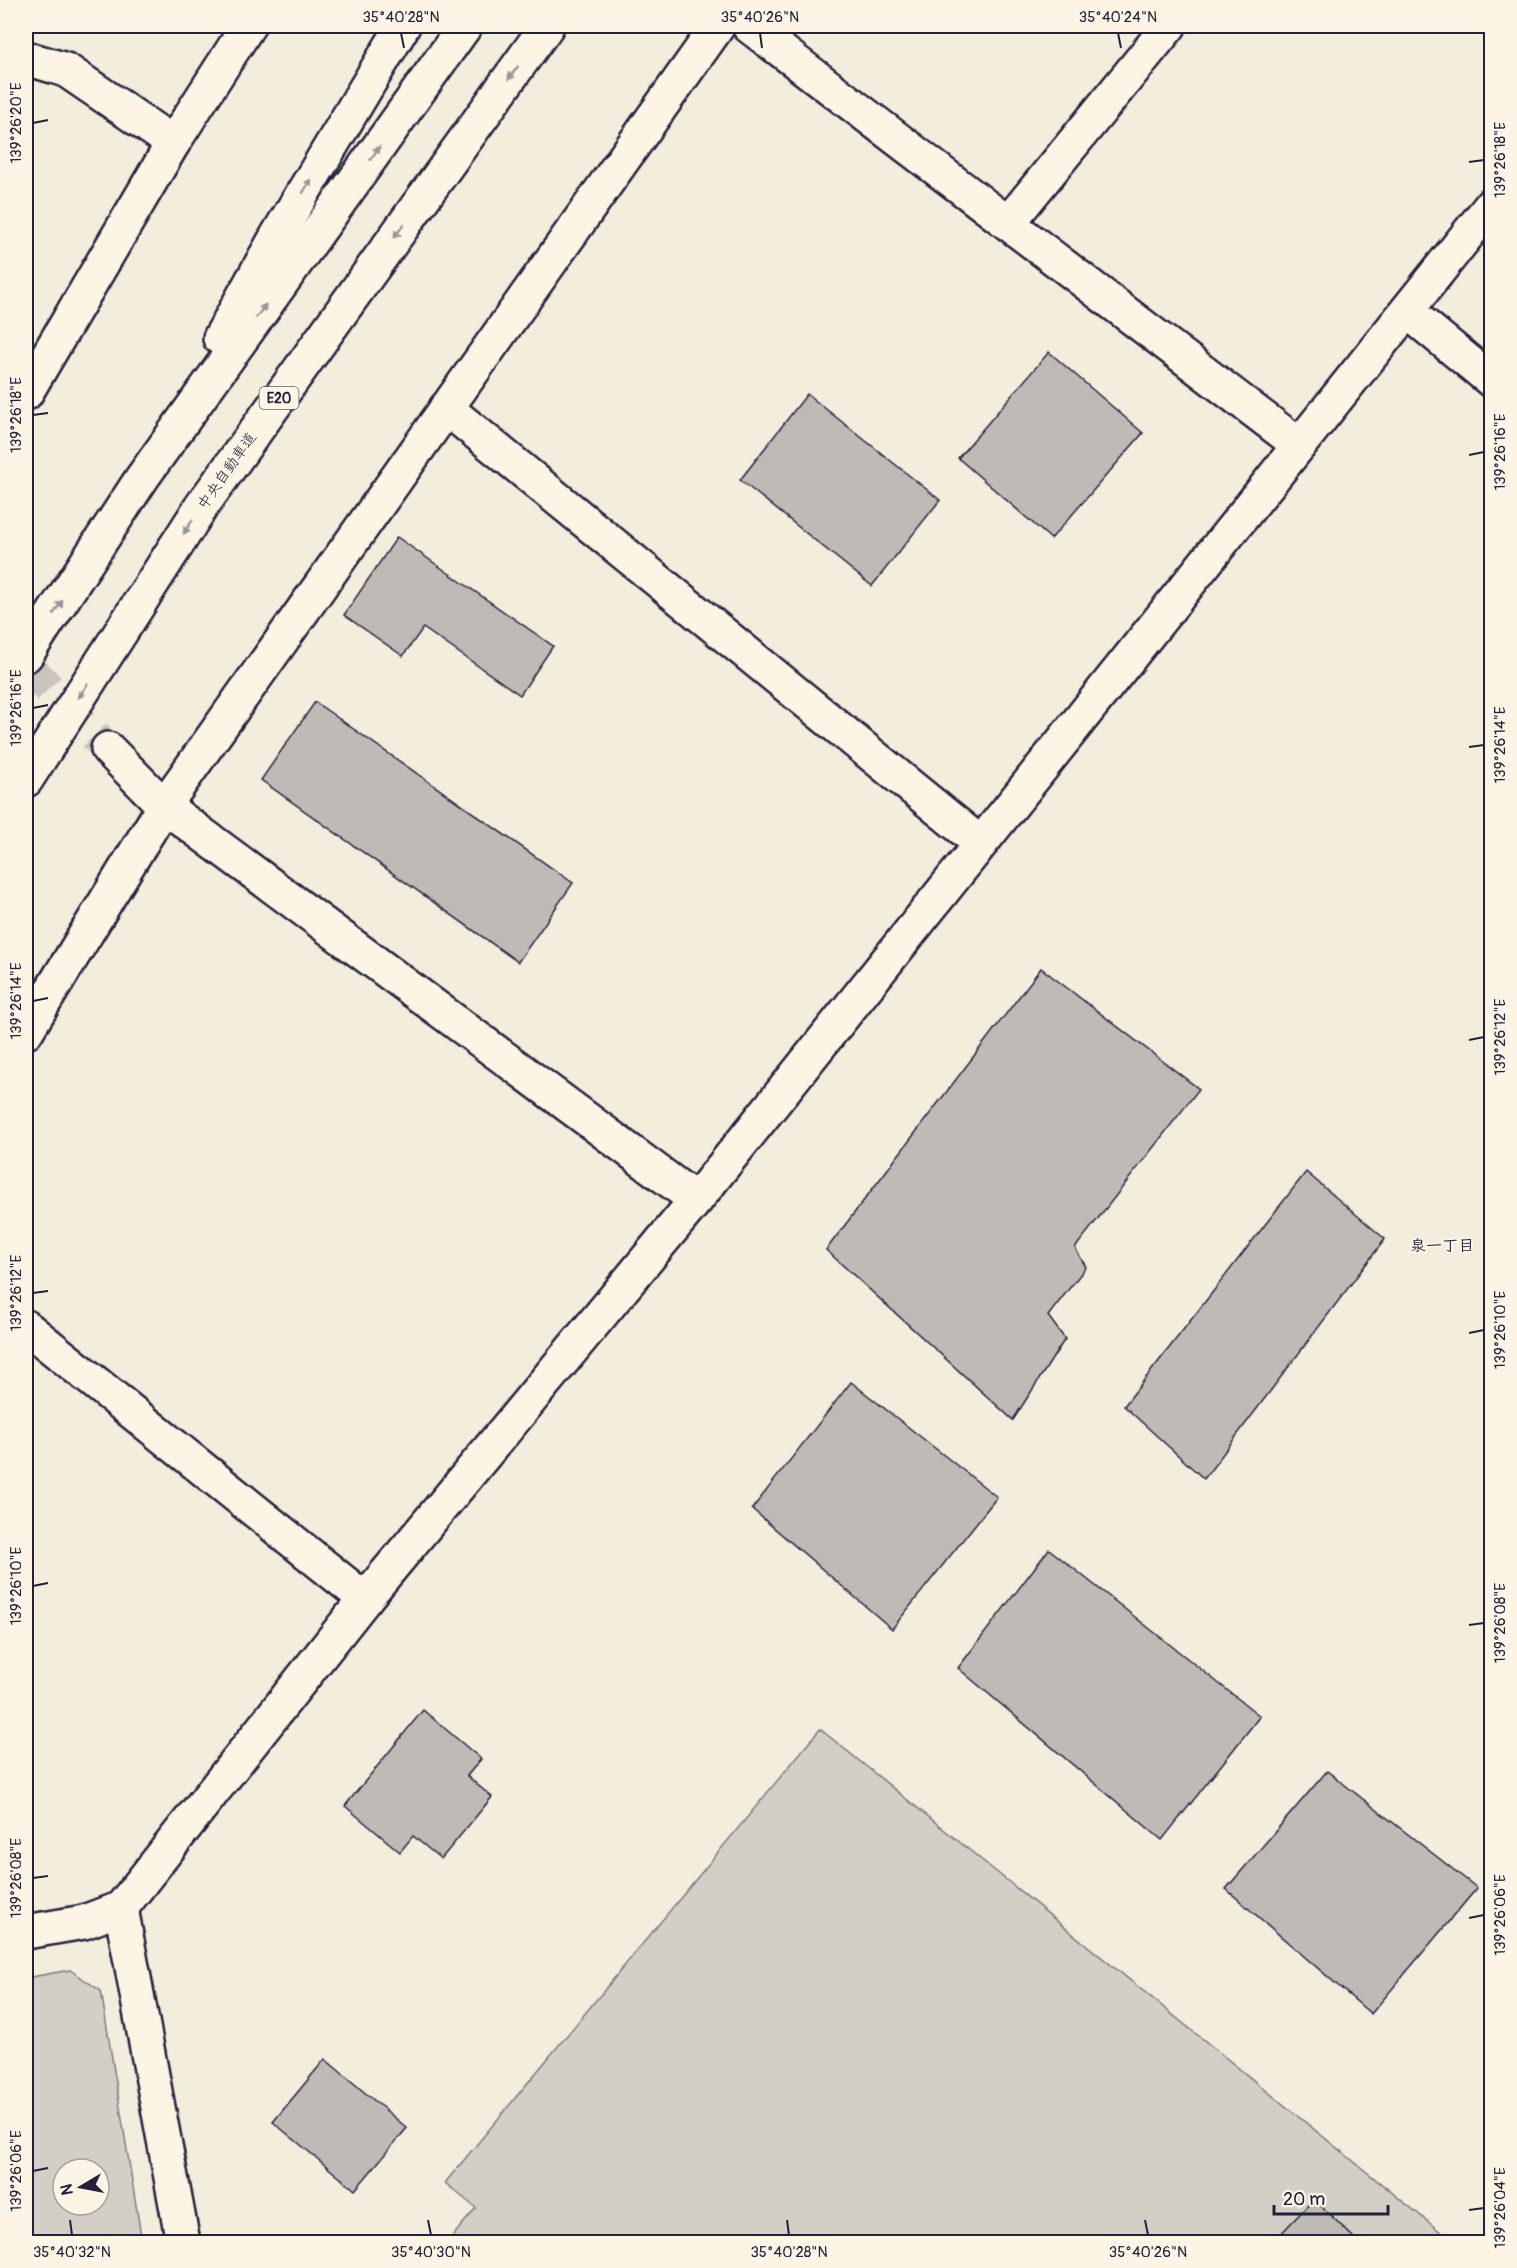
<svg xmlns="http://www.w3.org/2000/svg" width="1517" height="2268" viewBox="0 0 1517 2268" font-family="Pangolin,'Klee One',sans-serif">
	<rect width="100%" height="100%" fill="#f3edde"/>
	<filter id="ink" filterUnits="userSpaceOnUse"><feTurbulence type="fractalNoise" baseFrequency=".0167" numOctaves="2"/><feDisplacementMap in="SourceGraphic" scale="12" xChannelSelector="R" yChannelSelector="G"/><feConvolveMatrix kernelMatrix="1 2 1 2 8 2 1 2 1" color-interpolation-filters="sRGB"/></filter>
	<g filter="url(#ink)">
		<!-- green -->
		<g fill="#d4cfc6" stroke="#7b7880" stroke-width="1.5" fill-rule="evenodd">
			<path d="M 820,1729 L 1453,2242 L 448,2242 L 476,2208 L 445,2183 Z"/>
			<path d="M 70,1970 L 101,1991 L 142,2242 L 26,2242 L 26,1978 ZM 63,2169 L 99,2169 L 99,2205 L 63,2205 Z"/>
		</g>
		<!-- building -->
		<g fill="#bfbab6" stroke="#22223b" stroke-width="1.5">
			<path d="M 1049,352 L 1143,433 L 1051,539 L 958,458 Z"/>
			<path d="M 807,394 L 940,500 L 872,586 L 740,480 Z"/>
			<path d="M 397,537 L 553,646 L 520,695 L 423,628 L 403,656 L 344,615 Z"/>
			<path d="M 315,702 L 573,883 L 518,962 L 261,780 Z"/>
			<path d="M 1041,968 L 1199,1089 L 1075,1248 L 1086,1267 L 1048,1316 L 1065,1339 L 1013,1420 L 826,1250 Z"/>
			<path d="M 1306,1172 L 1385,1239 L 1204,1479 L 1124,1406 Z"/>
			<path d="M 851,1382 L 997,1497 L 892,1629 L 752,1509 Z"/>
			<path d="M 1049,1549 L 1260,1716 L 1162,1840 L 958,1668 Z"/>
			<path d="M 423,1710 L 481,1759 L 467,1776 L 492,1797 L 441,1859 L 413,1836 L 400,1852 L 345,1806 Z"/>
			<path d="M 1327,1771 L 1477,1888 L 1371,2014 L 1226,1889 Z"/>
			<path d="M 325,2059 L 407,2128 L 355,2190 L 273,2122 Z"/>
			<path d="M 1314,2199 L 1358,2242 L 1273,2242 Z"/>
		</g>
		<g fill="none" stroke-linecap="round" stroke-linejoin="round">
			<!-- secondary-tunnel -->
			<path stroke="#c9c4bd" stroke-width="33" stroke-dasharray="33 16" stroke-linecap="butt" d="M 26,665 L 108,749"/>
			<defs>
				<g id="street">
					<path d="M 1008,223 L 1169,26"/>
					<path d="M 1407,311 L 1492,381"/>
					<path d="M 446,408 L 980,843"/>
					<path d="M 26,1327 L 365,1599"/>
				</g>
				<g id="secondary">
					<path d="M 749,26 L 1299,445"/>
					<path d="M 26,58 L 66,70 L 173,143"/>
					<path d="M 26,393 L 173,143 L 248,26"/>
					<path d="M 108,749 L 164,806 L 696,1200"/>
					<path d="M 26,1032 L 164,806 L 718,26"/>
					<path d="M 121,1908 L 183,2242"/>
					<path d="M 26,1932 L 84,1922 L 121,1908 L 365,1599 L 696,1200 L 1492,204"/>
				</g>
				<g id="highway">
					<path d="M 220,338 L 277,236 L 403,26"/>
					<path d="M 26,655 L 142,478 L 465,26"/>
					<path d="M 26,780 L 201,507 L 547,26"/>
				</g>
			</defs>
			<!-- street casing -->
			<use href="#street" stroke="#22223b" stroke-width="38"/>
			<!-- secondary casing -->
			<use href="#secondary" stroke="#22223b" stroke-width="38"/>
			<!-- highway casing -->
			<use href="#highway" stroke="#22223b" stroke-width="38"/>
			<!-- street -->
			<use href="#street" stroke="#fcf5e5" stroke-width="33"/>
			<!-- secondary -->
			<use href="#secondary" stroke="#fcf5e5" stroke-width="33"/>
			<!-- highway -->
			<use href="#highway" stroke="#fcf5e5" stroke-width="33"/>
		</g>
		<!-- one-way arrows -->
		<defs><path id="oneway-solid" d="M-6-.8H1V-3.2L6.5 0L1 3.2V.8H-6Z" transform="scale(1.5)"/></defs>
		<g fill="#9a9698">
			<use href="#oneway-solid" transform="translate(513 73) rotate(126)"/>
			<use href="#oneway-solid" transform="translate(375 153) rotate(-55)"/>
			<use href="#oneway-solid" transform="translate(307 186) rotate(-59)"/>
			<use href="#oneway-solid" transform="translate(399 231) rotate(126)"/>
			<use href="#oneway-solid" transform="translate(261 311) rotate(-54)"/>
			<use href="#oneway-solid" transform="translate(188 527) rotate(123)"/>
			<use href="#oneway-solid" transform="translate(58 607) rotate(-57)"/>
			<use href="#oneway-solid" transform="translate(83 691) rotate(123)"/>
		</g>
	</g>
	<!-- ticks -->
	<path fill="none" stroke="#22223b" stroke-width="2" d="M 401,33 L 404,48M 760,33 L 762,48M 1118,33 L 1121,48M 33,123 L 48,120M 1469,162 L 1484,160M 33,415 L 48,413M 1469,455 L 1484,452M 33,708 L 48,705M 1469,747 L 1484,745M 33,1001 L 48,998M 1469,1040 L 1484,1037M 33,1293 L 48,1291M 1469,1333 L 1484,1330M 33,1586 L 48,1583M 1469,1625 L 1484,1623M 33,1878 L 48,1876M 1469,1918 L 1484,1915M 33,2171 L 48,2168M 1469,2210 L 1484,2208M 70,2220 L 72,2235M 428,2220 L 431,2235M 787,2220 L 789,2235M 1145,2220 L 1148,2235"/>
	<g text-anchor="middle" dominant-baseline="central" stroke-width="4.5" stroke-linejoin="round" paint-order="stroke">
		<!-- shield labels -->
		<rect fill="#fcf5e5" stroke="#63616e" stroke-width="1.5" x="259.5" y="387" width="39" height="22" rx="4.5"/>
		<g font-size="14" font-weight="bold" fill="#22223b">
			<text x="279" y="398">E20</text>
		</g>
		<!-- street labels -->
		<g font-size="15" fill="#22223b" stroke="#fcf5e5">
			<text transform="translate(227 471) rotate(-55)">中央自動車道</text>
		</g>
		<!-- neighbourhood labels -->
		<g font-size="16" font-weight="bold" fill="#22223b" stroke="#fcf5e5">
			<text x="1442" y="1246">泉一丁目</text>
		</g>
	</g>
	<!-- margin -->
	<rect width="1517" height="2268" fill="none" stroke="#fcf5e5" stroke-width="66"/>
	<!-- north arrow -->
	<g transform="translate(81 2187) rotate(260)"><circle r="28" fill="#fcf5e5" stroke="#a5a1a1" stroke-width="1.5"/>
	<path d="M0-4.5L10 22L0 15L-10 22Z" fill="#22223b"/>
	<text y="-9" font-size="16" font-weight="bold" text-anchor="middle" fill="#22223b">N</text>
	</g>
	<!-- scale -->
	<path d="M1274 2205v9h114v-9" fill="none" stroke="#22223b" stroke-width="3"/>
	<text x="1283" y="2205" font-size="18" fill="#22223b" stroke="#fcf5e5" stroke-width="4.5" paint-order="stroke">20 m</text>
	<rect x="33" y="33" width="1451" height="2202" fill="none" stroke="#22223b" stroke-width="2"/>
	<g font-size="15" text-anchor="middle" fill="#22223b">
		<text x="401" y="22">35°40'28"N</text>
		<text x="760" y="22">35°40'26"N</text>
		<text x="1118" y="22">35°40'24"N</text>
		<text transform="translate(16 123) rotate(-90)" y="5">139°26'20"E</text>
		<text transform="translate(1500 160) rotate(-90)" y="5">139°26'18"E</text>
		<text transform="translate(16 415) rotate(-90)" y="5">139°26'18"E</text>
		<text transform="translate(1500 452) rotate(-90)" y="5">139°26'16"E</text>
		<text transform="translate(16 708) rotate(-90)" y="5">139°26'16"E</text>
		<text transform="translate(1500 745) rotate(-90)" y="5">139°26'14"E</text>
		<text transform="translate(16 1001) rotate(-90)" y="5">139°26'14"E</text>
		<text transform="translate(1500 1037) rotate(-90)" y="5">139°26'12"E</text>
		<text transform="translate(16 1293) rotate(-90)" y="5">139°26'12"E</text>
		<text transform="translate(1500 1330) rotate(-90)" y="5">139°26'10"E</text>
		<text transform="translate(16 1586) rotate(-90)" y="5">139°26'10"E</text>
		<text transform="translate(1500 1623) rotate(-90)" y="5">139°26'08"E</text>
		<text transform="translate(16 1878) rotate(-90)" y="5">139°26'08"E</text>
		<text transform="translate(1500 1915) rotate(-90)" y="5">139°26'06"E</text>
		<text transform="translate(16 2171) rotate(-90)" y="5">139°26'06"E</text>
		<text transform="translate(1500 2208) rotate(-90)" y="5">139°26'04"E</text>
		<text x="72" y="2257">35°40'32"N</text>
		<text x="431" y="2257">35°40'30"N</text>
		<text x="789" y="2257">35°40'28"N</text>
		<text x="1148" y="2257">35°40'26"N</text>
	</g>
</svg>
